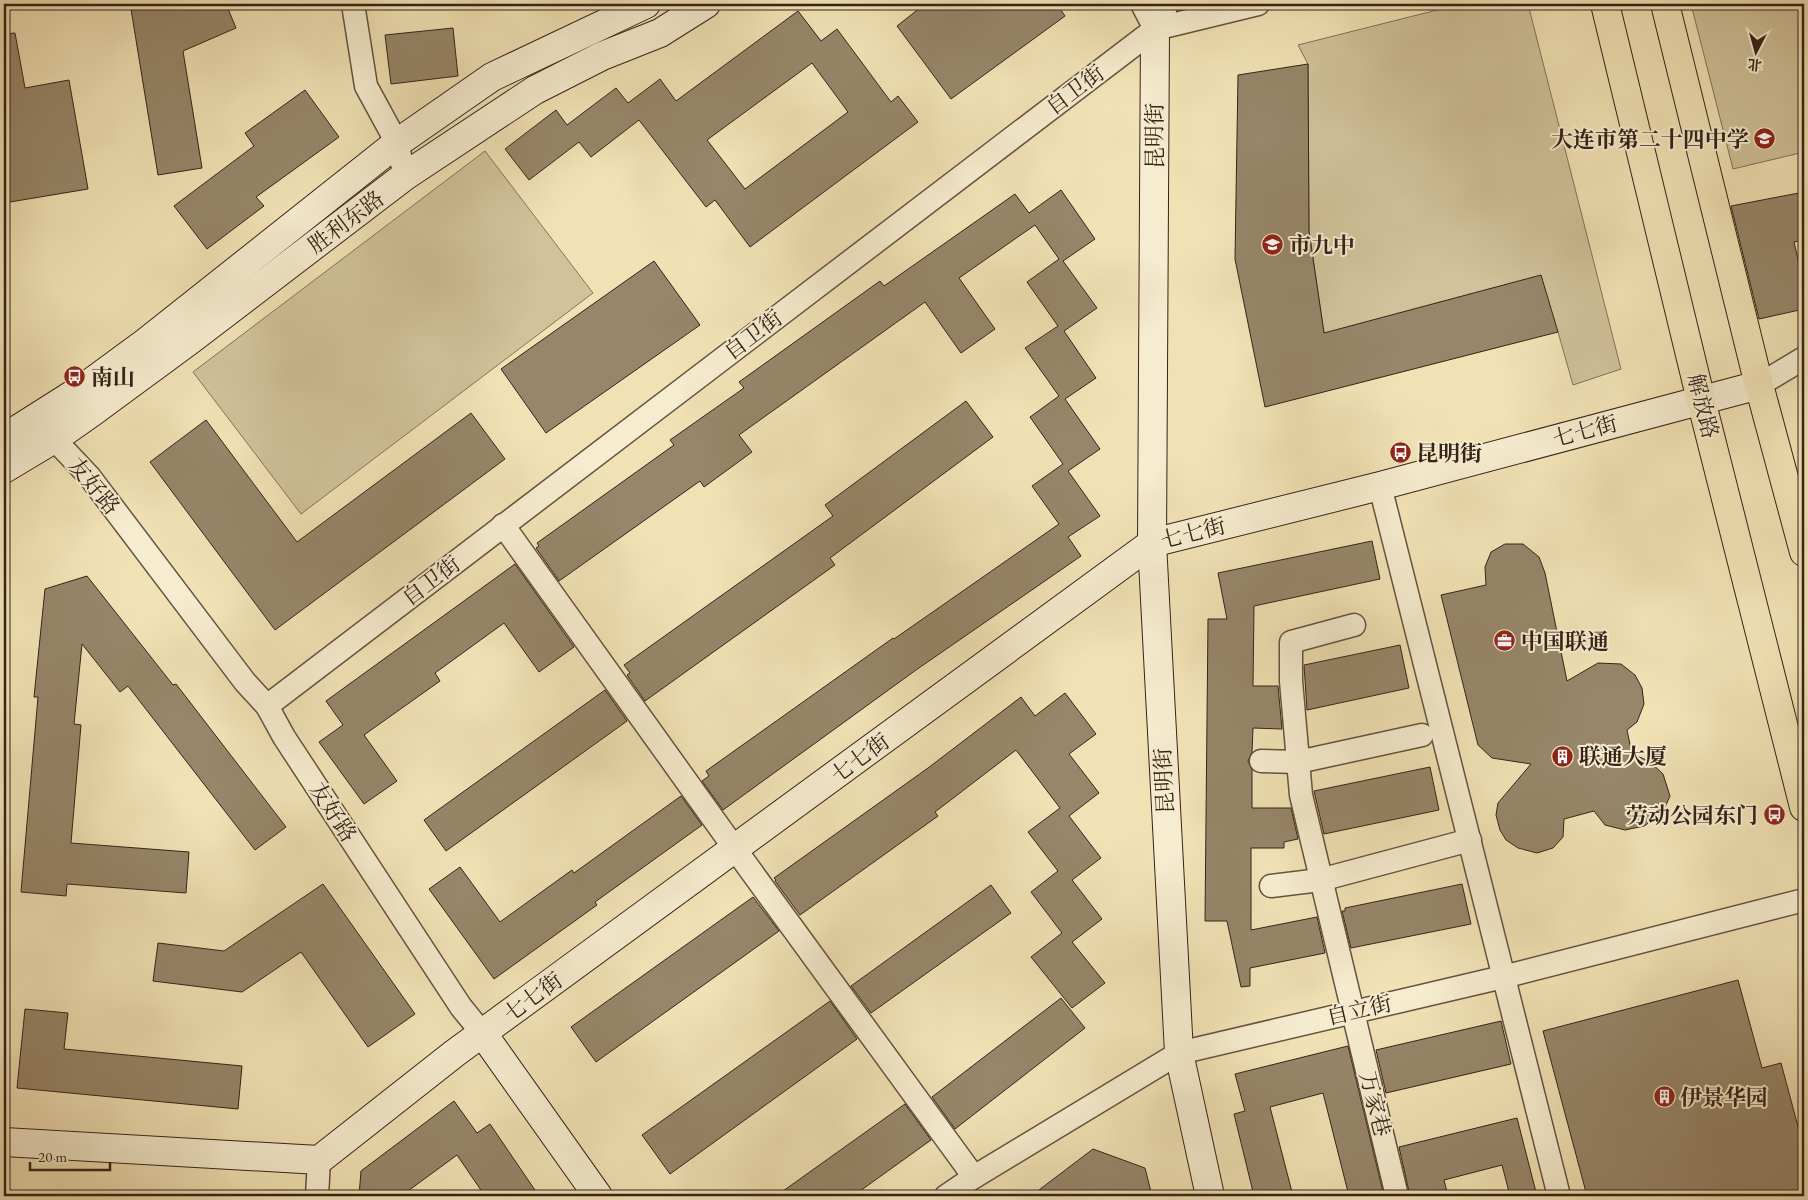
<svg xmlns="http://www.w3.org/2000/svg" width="1808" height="1200" viewBox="0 0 1808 1200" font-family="'EB Garamond','Noto Serif SC',serif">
	<rect width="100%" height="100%" fill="#f1e2b5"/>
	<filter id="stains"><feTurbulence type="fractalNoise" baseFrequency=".004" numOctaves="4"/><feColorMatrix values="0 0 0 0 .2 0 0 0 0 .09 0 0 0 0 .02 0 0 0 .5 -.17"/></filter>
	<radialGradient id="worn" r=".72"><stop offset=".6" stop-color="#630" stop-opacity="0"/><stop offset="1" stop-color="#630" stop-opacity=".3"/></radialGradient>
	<!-- green -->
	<g fill="#d1c29a" stroke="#83725a">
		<path d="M 1461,4 L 1528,4 L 1621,369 L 1573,385 L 1558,332 L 1324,333 L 1309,231 L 1308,64 L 1298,45 Z"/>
		<path d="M 1691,4 L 1804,4 L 1804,152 L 1733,169 Z"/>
		<path d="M 485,151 L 593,293 L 301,514 L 193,372 Z"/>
	</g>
	<!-- building -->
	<g fill="#97866a" stroke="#352319" fill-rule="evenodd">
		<path d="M 142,4 L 226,4 L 236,28 L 183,51 L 202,168 L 158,175 L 131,9 Z"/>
		<path d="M 925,4 L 1057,4 L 1065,16 L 951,99 L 897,26 Z"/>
		<path d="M 798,11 L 821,41 L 837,29 L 891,102 L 898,96 L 918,122 L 750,247 L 715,200 L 706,207 L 639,120 L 591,157 L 579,142 L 529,180 L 505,149 L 556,110 L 567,125 L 616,88 L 628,103 L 660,79 L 676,101 ZM 812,63 L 848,112 L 745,189 L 707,140 Z"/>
		<path d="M 453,28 L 458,76 L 391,84 L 385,35 Z"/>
		<path d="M 15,33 L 25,88 L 69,80 L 88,189 L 4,203 L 4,34 Z"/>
		<path d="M 1308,64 L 1309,231 L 1324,333 L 1541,275 L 1558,332 L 1265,407 L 1235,259 L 1238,75 Z"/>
		<path d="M 305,90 L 339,137 L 256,197 L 264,206 L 207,249 L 174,206 L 254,146 L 245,133 Z"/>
		<path d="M 1061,190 L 1095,239 L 1063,261 L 1097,308 L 1064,331 L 1096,378 L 1065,399 L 1100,449 L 1068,471 L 1100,516 L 1068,537 L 1081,556 L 916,670 L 723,810 L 702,781 L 709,776 L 706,771 L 893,638 L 894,639 L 1059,524 L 1032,486 L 1063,464 L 1030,417 L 1059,396 L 1025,348 L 1058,326 L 1027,282 L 1059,259 L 1035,225 L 959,278 L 995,329 L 961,353 L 925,302 L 739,435 L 752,452 L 704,487 L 700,481 L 559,581 L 536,548 L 539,546 L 537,543 L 674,445 L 670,440 L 744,388 L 739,382 L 880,281 L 884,286 L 1015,194 L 1029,213 Z"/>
		<path d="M 1804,192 L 1804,240 L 1794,242 L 1804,285 L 1804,309 L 1759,319 L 1731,206 Z"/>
		<path d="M 654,261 L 700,325 L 546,433 L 501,369 Z"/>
		<path d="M 966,401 L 993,437 L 830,558 L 835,565 L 645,701 L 627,675 L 630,673 L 624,665 L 833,516 L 825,505 Z"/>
		<path d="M 471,413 L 505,459 L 275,630 L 150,462 L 206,420 L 297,542 Z"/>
		<path d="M 1372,541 L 1380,579 L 1254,606 L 1253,686 L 1278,686 L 1282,729 L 1253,728 L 1252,752 L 1248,761 L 1252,770 L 1252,808 L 1291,808 L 1298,839 L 1284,842 L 1284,848 L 1251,848 L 1251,930 L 1317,917 L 1325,953 L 1250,968 L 1250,986 L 1241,987 L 1227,921 L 1205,921 L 1208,619 L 1227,619 L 1218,573 Z"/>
		<path d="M 1505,544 L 1523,544 L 1539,557 L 1545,573 L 1567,681 L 1598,663 L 1621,664 L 1635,675 L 1642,688 L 1644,704 L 1637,722 L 1627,730 L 1632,754 L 1649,761 L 1663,774 L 1670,796 L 1662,814 L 1644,826 L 1625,830 L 1605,825 L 1594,811 L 1564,819 L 1563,837 L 1553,848 L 1537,853 L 1518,848 L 1506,840 L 1500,830 L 1496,815 L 1498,803 L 1531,764 L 1492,758 L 1478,745 L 1441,595 L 1486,585 L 1485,567 L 1491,552 Z"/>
		<path d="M 515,564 L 574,647 L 539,672 L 504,623 L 435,673 L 440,681 L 364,735 L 397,781 L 364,804 L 319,742 L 343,725 L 326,701 Z"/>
		<path d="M 87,576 L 173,685 L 176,684 L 286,827 L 255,850 L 128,686 L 120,692 L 82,644 L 74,724 L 81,725 L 71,843 L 189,852 L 186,893 L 67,884 L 66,896 L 21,892 L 38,697 L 34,697 L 45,589 Z"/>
		<path d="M 1400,645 L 1409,688 L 1307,710 L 1304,665 Z"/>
		<path d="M 605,690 L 627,721 L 446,851 L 424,820 Z"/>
		<path d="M 1065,693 L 1096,734 L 1069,754 L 1099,793 L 1069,816 L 1101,858 L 1072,880 L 1102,919 L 1072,942 L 1105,983 L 1072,1008 L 1031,957 L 1062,933 L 1031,892 L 1058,871 L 1028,832 L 1060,808 L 1016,750 L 935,812 L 938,816 L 800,915 L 775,881 L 776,880 L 774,878 L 928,768 L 1021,697 L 1035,716 Z"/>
		<path d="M 1430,767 L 1439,810 L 1324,834 L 1314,791 Z"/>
		<path d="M 681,796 L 702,825 L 595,902 L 597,905 L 494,979 L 429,889 L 460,867 L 500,922 L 572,870 L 574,873 Z"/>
		<path d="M 323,884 L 415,1014 L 368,1047 L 301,952 L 242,992 L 153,981 L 158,943 L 224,951 Z"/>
		<path d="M 1462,884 L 1471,924 L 1351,948 L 1342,911 L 1345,911 L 1345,908 Z"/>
		<path d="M 991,885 L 1011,913 L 871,1013 L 851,986 Z"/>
		<path d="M 753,897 L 779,931 L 596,1062 L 571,1027 Z"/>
		<path d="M 1738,980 L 1762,1068 L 1781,1063 L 1804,1149 L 1804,1196 L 1587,1196 L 1543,1031 Z"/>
		<path d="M 1061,998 L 1085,1028 L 955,1129 L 932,1097 Z"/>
		<path d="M 830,1001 L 857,1039 L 670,1174 L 642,1135 Z"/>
		<path d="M 25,1009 L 68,1013 L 64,1049 L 242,1066 L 238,1109 L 17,1088 Z"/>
		<path d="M 1501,1021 L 1511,1064 L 1386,1093 L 1376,1050 Z"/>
		<path d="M 1348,1046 L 1384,1196 L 1349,1196 L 1323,1093 L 1270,1107 L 1293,1196 L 1254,1196 L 1234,1114 L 1245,1111 L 1235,1074 Z"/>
		<path d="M 454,1101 L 477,1133 L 490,1124 L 539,1196 L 485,1196 L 457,1155 L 401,1196 L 359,1196 L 361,1171 Z"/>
		<path d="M 905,1104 L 931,1140 L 853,1196 L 776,1196 Z"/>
		<path d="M 1517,1118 L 1537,1196 L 1510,1196 L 1502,1165 L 1444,1180 L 1448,1196 L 1410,1196 L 1399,1147 Z"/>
		<path d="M 1093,1149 L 1145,1168 L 1152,1196 L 1031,1196 Z"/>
	</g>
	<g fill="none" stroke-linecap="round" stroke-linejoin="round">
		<defs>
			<g id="street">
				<path d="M 353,4 L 366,86 L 397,143 L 405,176"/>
				<path d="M 1142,4 L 1155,29"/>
				<path d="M 1759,385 L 1804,358"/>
				<path d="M 54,439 L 89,476 L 245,682 L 267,706 L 284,737 L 461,1007 L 483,1034"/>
				<path d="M 1380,486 L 1559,1196"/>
				<path d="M 503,525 L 735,849 L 974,1177"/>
				<path d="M 1354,625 L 1291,642 L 1291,681 L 1301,795 L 1397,1196"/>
				<path d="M 267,706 L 1155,29 L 1258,4"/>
				<path d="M 1261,761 L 1298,762 L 1422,735"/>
				<path d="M 1271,886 L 1320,880 L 1470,840"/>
				<path d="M 317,1196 L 319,1160"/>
				<path d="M 946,1196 L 974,1177 L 1179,1053 L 1503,977 L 1804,900"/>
			</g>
			<g id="secondary">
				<path d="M 1164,4 L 1155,29 L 1152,543 L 1179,1053 L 1210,1196"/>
				<path d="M 4,438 L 86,386 L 146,342 L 397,143 L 492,77 L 646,4"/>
				<path d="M 4,469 L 54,439 L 91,413 L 189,341 L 405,176 L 535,90 L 602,56 L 660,33 L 706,4"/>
				<path d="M 483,1034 L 598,1196"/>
				<path d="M 4,1142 L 319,1160 L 455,1053 L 1152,543 L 1380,486 L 1759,385"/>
			</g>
			<g id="primary">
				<path d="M 1605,4 L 1701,400 L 1804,807"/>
				<path d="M 1665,4 L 1759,385 L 1804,552"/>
			</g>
		</defs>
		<!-- street casing -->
		<use href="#street" stroke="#645340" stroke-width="25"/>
		<!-- secondary casing -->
		<use href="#secondary" stroke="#352319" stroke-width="30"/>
		<!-- primary casing -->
		<use href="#primary" stroke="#352319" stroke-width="30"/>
		<!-- street -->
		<use href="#street" stroke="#f6eccf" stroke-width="22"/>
		<!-- secondary -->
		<use href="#secondary" stroke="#f6eccf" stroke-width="28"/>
		<!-- primary -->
		<use href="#primary" stroke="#f1e2b5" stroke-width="28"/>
	</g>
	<!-- icons -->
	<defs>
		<symbol id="school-disc" viewBox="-11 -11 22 22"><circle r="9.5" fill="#8f2418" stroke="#f6eccf"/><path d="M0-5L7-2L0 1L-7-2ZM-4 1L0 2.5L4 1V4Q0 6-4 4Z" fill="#fff"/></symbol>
		<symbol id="bus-disc" viewBox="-11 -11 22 22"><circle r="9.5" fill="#8f2418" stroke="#f6eccf"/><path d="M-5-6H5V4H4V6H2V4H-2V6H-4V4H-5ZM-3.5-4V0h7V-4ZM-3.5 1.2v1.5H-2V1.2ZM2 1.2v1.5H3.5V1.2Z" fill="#fff"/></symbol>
		<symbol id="office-disc" viewBox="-11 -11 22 22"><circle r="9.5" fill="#8f2418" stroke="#f6eccf"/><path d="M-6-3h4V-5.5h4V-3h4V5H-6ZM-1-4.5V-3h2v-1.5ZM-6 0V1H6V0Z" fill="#fff"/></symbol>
		<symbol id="building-disc" viewBox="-11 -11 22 22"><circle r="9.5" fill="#8f2418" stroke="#f6eccf"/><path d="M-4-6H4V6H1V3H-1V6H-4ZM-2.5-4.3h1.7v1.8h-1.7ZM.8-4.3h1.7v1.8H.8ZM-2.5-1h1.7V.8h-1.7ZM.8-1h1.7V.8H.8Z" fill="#fff"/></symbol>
	</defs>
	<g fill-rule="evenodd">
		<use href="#school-disc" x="1752" y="126" width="25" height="25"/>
		<use href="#school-disc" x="1260" y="232" width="25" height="25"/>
		<use href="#bus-disc" x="62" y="364" width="25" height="25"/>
		<use href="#bus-disc" x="1388" y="440" width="25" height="25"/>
		<use href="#office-disc" x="1492" y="628" width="25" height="25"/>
		<use href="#building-disc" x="1550" y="744" width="25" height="25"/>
		<use href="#bus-disc" x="1762" y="802" width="25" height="25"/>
		<use href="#building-disc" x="1652" y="1084" width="25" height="25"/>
	</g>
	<g text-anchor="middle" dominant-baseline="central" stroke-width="4" stroke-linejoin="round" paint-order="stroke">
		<!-- street labels -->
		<g font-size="22" fill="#352319" stroke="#f6eccf">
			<text transform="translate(1075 90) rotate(-37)">自卫街</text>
			<text transform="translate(1154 136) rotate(-90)">昆明街</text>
			<text transform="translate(346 222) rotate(-37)">胜利东路</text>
			<text transform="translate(753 335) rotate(-37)">自卫街</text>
			<text transform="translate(1703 406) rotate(76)">解放路</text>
			<text transform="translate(1585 431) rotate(-15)">七七街</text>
			<text transform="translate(94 486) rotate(50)">友好路</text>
			<text transform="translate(1193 533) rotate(-14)">七七街</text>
			<text transform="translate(431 581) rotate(-37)">自卫街</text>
			<text transform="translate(860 758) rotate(-36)">七七街</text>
			<text transform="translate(1164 781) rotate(-93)">昆明街</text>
			<text transform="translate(333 812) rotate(57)">友好路</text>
			<text transform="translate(533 997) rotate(-36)">七七街</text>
			<text transform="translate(1359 1010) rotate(-13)">自立街</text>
			<text transform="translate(1375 1104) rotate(76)">万家巷</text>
		</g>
		<!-- poi labels -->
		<g font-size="22" font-weight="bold" fill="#352319" stroke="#f6eccf" text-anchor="start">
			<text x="1749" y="139" text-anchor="end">大连市第二十四中学</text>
			<text x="1289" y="245">市九中</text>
			<text x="91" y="377">南山</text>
			<text x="1416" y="453">昆明街</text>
			<text x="1521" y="641">中国联通</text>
			<text x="1579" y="756">联通大厦</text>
			<text x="1758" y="815" text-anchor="end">劳动公园东门</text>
			<text x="1680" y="1097">伊景华园</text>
		</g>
	</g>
	<!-- margin -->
	<rect width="1808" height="1200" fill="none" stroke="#f1e2b5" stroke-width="20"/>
	<rect x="5" y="5" width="1798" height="1190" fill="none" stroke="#352319" stroke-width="2.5"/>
	<rect x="10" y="10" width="1788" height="1180" fill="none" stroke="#352319"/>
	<!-- north arrow -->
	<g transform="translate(1756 52) rotate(186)" stroke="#f6eccf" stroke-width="4" paint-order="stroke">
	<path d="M0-4L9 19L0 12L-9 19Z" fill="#352319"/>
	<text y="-8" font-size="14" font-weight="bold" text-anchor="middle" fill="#352319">北</text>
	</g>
	<!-- scale -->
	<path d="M30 1162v8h80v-8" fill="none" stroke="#352319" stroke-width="2.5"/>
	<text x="38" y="1162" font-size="15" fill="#352319" stroke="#f6eccf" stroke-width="4" paint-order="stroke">20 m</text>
	<rect width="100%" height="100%" filter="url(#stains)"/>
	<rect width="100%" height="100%" fill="url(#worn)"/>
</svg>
